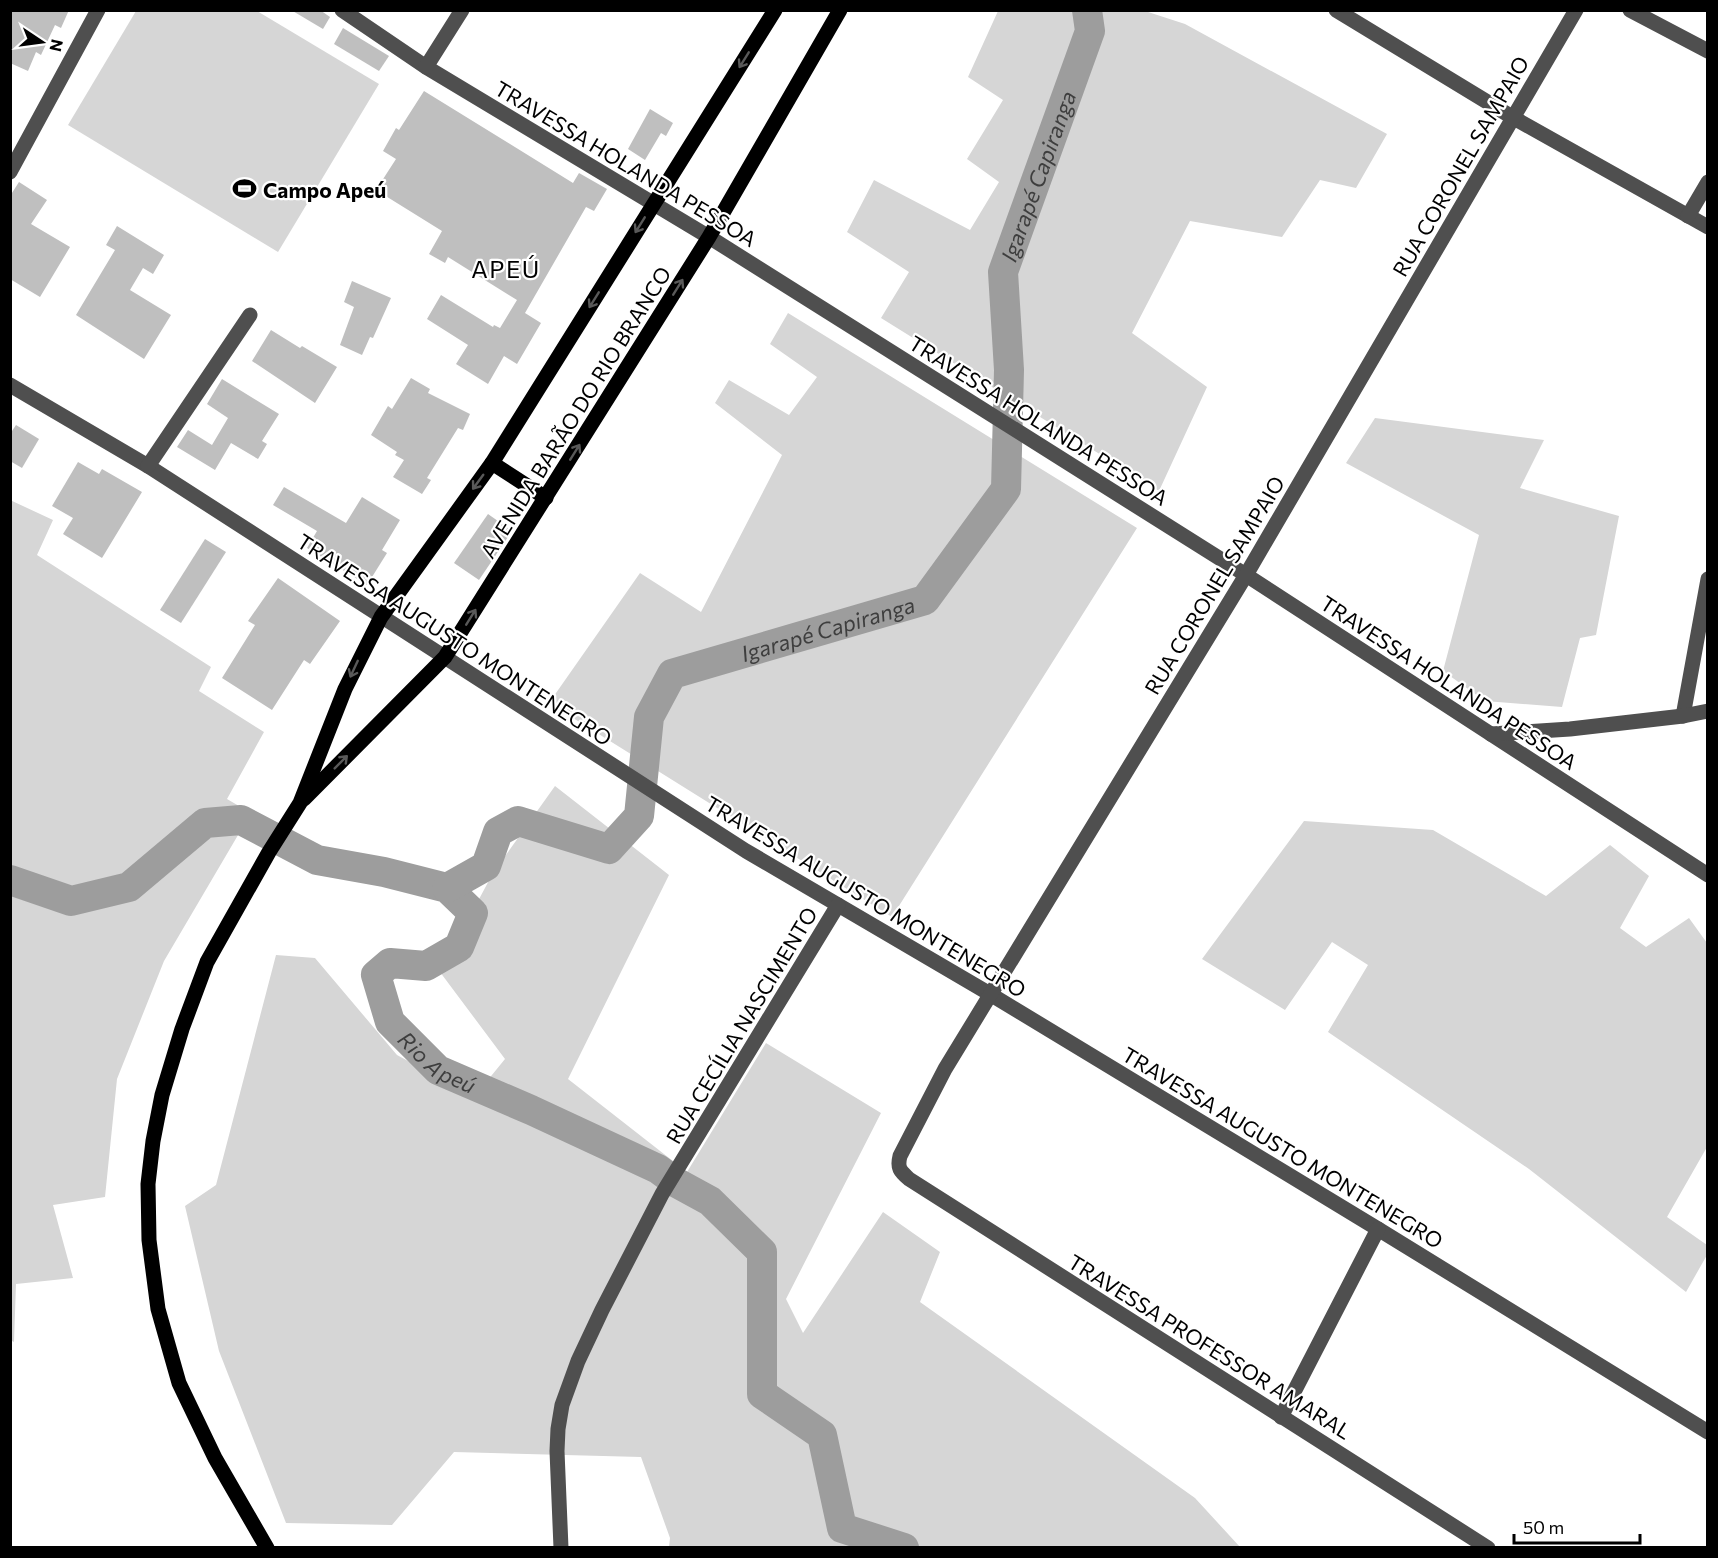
<svg xmlns="http://www.w3.org/2000/svg" width="1718" height="1558" viewBox="0 0 1718 1558" font-family="Commissioner,sans-serif">
	<rect width="100%" height="100%" fill="#fff"/>
	<!-- green -->
	<g fill="#d6d6d6">
		<path d="M 136,11 L 257,11 L 379,84 L 278,252 L 68,125 Z"/>
		<path d="M 998,11 L 1145,11 L 1185,24 L 1387,134 L 1356,188 L 1320,180 L 1282,237 L 1190,221 L 1132,333 L 1207,387 L 1159,491 L 881,318 L 909,272 L 847,232 L 874,180 L 970,230 L 999,182 L 967,159 L 1003,100 L 968,77 Z"/>
		<path d="M 788,313 L 1137,528 L 892,917 L 549,703 L 640,573 L 701,612 L 782,455 L 715,403 L 729,380 L 789,415 L 817,377 L 770,344 Z"/>
		<path d="M 1375,418 L 1544,440 L 1520,488 L 1619,516 L 1596,635 L 1580,638 L 1562,707 L 1485,701 L 1443,671 L 1479,535 L 1346,463 Z"/>
		<path d="M 10,500 L 53,520 L 37,555 L 211,667 L 199,691 L 264,732 L 227,799 L 251,813 L 164,961 L 117,1079 L 105,1197 L 53,1205 L 73,1278 L 16,1284 L 14,1342 L 10,1340 Z"/>
		<path d="M 555,786 L 669,875 L 568,1079 L 687,1172 L 766,1043 L 881,1113 L 786,1299 L 803,1333 L 883,1212 L 940,1252 L 920,1302 L 1195,1498 L 1240,1547 L 669,1547 L 670,1538 L 641,1457 L 454,1452 L 392,1525 L 286,1523 L 219,1351 L 185,1206 L 216,1185 L 276,955 L 315,958 L 397,1055 L 474,1097 L 505,1059 L 440,972 L 493,873 Z"/>
		<path d="M 1304,821 L 1433,830 L 1546,896 L 1610,845 L 1649,876 L 1620,928 L 1646,947 L 1689,918 L 1707,943 L 1707,1147 L 1667,1217 L 1707,1245 L 1707,1255 L 1686,1292 L 1529,1169 L 1328,1032 L 1368,965 L 1332,942 L 1285,1010 L 1202,959 Z"/>
	</g>
	<g fill="none" stroke-linecap="round" stroke-linejoin="round">
		<!-- river -->
		<g stroke="#9d9d9d" stroke-width="30">
			<path id="s1" d="M 10,880 L 71,901 L 129,887 L 205,823 L 241,820 L 317,860 L 384,872 L 447,888 L 473,913 L 459,947 L 426,966 L 390,963 L 376,975 L 390,1022 L 438,1070 L 531,1110 L 658,1169 L 677,1183 L 710,1201 L 762,1252 L 762,1394 L 822,1435 L 842,1528 L 904,1548"/>
			<path id="s2" d="M 447,888 L 486,866 L 498,832 L 518,821 L 609,849 L 639,816 L 649,717 L 672,674 L 925,600 L 1006,489 L 1009,370 L 1003,272 L 1090,31 L 1087,10"/>
		</g>
	</g>
	<!-- building -->
	<g fill="#bfbfbf">
		<path d="M 10,10 L 69,10 L 61,28 L 55,25 L 41,55 L 36,52 L 28,71 L 10,63 Z"/>
		<path d="M 291,10 L 320,10 L 330,17 L 323,29 Z"/>
		<path d="M 343,28 L 389,56 L 379,71 L 334,44 Z"/>
		<path d="M 424,91 L 573,183 L 579,173 L 607,189 L 594,211 L 586,207 L 525,313 L 541,323 L 517,364 L 504,356 L 488,384 L 456,364 L 468,345 L 427,319 L 441,295 L 493,327 L 494,325 L 500,328 L 517,300 L 448,257 L 445,263 L 429,254 L 442,231 L 376,190 L 396,159 L 383,151 L 396,128 L 399,130 Z"/>
		<path d="M 650,109 L 673,123 L 666,136 L 661,133 L 645,160 L 628,149 Z"/>
		<path d="M 19,182 L 47,200 L 31,224 L 70,247 L 40,297 L 10,279 L 10,196 Z"/>
		<path d="M 117,226 L 164,255 L 153,274 L 143,268 L 130,290 L 171,315 L 144,359 L 76,315 L 115,250 L 106,245 Z"/>
		<path d="M 352,281 L 391,298 L 373,338 L 370,337 L 362,355 L 340,345 L 354,307 L 344,302 Z"/>
		<path d="M 271,330 L 300,348 L 302,346 L 337,367 L 315,403 L 252,361 Z"/>
		<path d="M 411,378 L 430,389 L 428,393 L 470,414 L 463,430 L 458,428 L 427,478 L 431,480 L 422,494 L 393,477 L 404,460 L 395,455 L 397,452 L 371,435 L 388,406 L 392,409 Z"/>
		<path d="M 222,379 L 279,414 L 262,441 L 267,444 L 258,459 L 231,443 L 215,470 L 177,447 L 188,430 L 212,445 L 228,418 L 207,404 Z"/>
		<path d="M 16,425 L 39,439 L 22,468 L 10,461 L 10,434 Z"/>
		<path d="M 78,462 L 99,474 L 102,469 L 142,492 L 102,558 L 63,534 L 73,518 L 52,506 Z"/>
		<path d="M 284,487 L 346,523 L 362,497 L 400,520 L 382,550 L 387,553 L 367,585 L 307,548 L 317,531 L 273,505 Z"/>
		<path d="M 488,514 L 512,531 L 479,580 L 454,563 Z"/>
		<path d="M 205,539 L 226,552 L 181,623 L 160,610 Z"/>
		<path d="M 278,578 L 340,621 L 310,664 L 304,660 L 272,710 L 222,678 L 255,625 L 248,621 Z"/>
	</g>
	<g fill="none" stroke-linecap="round" stroke-linejoin="round">
		<!-- minor -->
		<g stroke="#4f4f4f" stroke-width="15">
			<path d="M 342,10 L 426,67 L 709,237 L 1246,575 L 1708,875"/>
			<path d="M 1336,10 L 1512,117 L 1708,227"/>
			<path d="M 1630,10 L 1708,51"/>
			<path d="M 426,67 L 462,10"/>
			<path d="M 10,172 L 98,10"/>
			<path d="M 1688,216 L 1708,182"/>
			<path d="M 10,385 L 148,466 L 746,851 L 990,994 L 1378,1229 L 1708,1432"/>
			<path d="M 148,466 L 250,315"/>
			<path d="M 1683,716 L 1708,579"/>
			<path d="M 1491,734 L 1570,729 L 1683,716 L 1708,711"/>
			<path d="M 1281,1417 L 1378,1229"/>
			<path d="M 561,1548 L 557,1451 L 558,1429 L 562,1405 L 578,1361 L 602,1310 L 662,1194 L 838,905"/>
			<path d="M 1488,1548 L 909,1179 C 900,1171 897,1168 900,1156 L 945,1069 L 1246,575 L 1576,10"/>
		</g>
		<!-- major -->
		<g stroke="#000" stroke-width="15">
			<path d="M 492,463 L 546,498"/>
			<path d="M 304,799 L 445,657 L 709,237 L 840,10"/>
			<path d="M 267,1548 L 215,1458 L 179,1383 L 158,1309 L 149,1240 L 148,1184 L 153,1141 L 162,1095 L 182,1029 L 207,962 L 269,852 L 300,803 L 345,689 L 381,617 L 492,463 L 775,10"/>
		</g>
	</g>
	<!-- one-way arrows -->
	<defs><path id="oneway-shaft" d="M-6 0H5M1.5-3L5.5 0L1.5 3" fill="none" stroke-width="1.6" stroke-linecap="round" stroke-linejoin="round" transform="scale(1.5)"/></defs>
	<g stroke="#595959">
		<use href="#oneway-shaft" transform="translate(744 60) rotate(122)"/>
		<use href="#oneway-shaft" transform="translate(640 225) rotate(122)"/>
		<use href="#oneway-shaft" transform="translate(678 287) rotate(-58)"/>
		<use href="#oneway-shaft" transform="translate(594 300) rotate(122)"/>
		<use href="#oneway-shaft" transform="translate(575 452) rotate(-58)"/>
		<use href="#oneway-shaft" transform="translate(478 482) rotate(126)"/>
		<use href="#oneway-shaft" transform="translate(471 617) rotate(-58)"/>
		<use href="#oneway-shaft" transform="translate(354 669) rotate(115)"/>
		<use href="#oneway-shaft" transform="translate(341 762) rotate(-45)"/>
	</g>
	<!-- icons -->
	<defs>
		<symbol id="stadium-bare" viewBox="-9 -9 18 18"><path d="M0-5a6.5 5 0 1 0 0 10a6.5 5 0 1 0 0-10ZM-3.5-1.8h7v3.6h-7Z" fill="#000" stroke="#fff" stroke-width="2.5" paint-order="stroke"/></symbol>
	</defs>
	<g fill-rule="evenodd">
		<use href="#stadium-bare" x="228" y="172" width="33" height="33"/>
	</g>
	<g text-anchor="middle" dominant-baseline="central" stroke-width="4.5" stroke-linejoin="round" paint-order="stroke">
		<!-- street labels -->
		<g font-size="21" fill="#000" stroke="#fff">
			<text transform="translate(626 163) rotate(31)">TRAVESSA HOLANDA PESSOA</text>
			<text transform="translate(1460 166) rotate(-60)">RUA CORONEL SAMPAIO</text>
			<text transform="translate(575 412) rotate(-58)">AVENIDA BARÃO DO RIO BRANCO</text>
			<text transform="translate(1039 420) rotate(32)">TRAVESSA HOLANDA PESSOA</text>
			<text transform="translate(1214 585) rotate(-59)">RUA CORONEL SAMPAIO</text>
			<text transform="translate(455 639) rotate(33)">TRAVESSA AUGUSTO MONTENEGRO</text>
			<text transform="translate(1449 682) rotate(33)">TRAVESSA HOLANDA PESSOA</text>
			<text transform="translate(866 896) rotate(31)">TRAVESSA AUGUSTO MONTENEGRO</text>
			<text transform="translate(741 1025) rotate(-59)">RUA CECÍLIA NASCIMENTO</text>
			<text transform="translate(1283 1147) rotate(31)">TRAVESSA AUGUSTO MONTENEGRO</text>
			<text transform="translate(1210 1346) rotate(32)">TRAVESSA PROFESSOR AMARAL</text>
		</g>
		<!-- poi labels -->
		<g font-size="21" font-weight="bold" fill="#000" stroke="#fff" text-anchor="start">
			<text x="263" y="189">Campo Apeú</text>
		</g>
		<!-- water labels -->
		<g font-size="22" font-style="italic" fill="#3e3e3e" stroke="#fff">
			<text stroke="none"><textPath href="#s2" startOffset="1112">Igarapé Capiranga</textPath></text>
			<text stroke="none"><textPath href="#s2" startOffset="554">Igarapé Capiranga</textPath></text>
			<text stroke="none"><textPath href="#s1" startOffset="756">Rio Apeú</textPath></text>
		</g>
		<!-- quarter labels -->
		<g font-size="24" letter-spacing="1.5" fill="#000" stroke="#fff">
			<text x="506" y="268">APEÚ</text>
		</g>
	</g>
	<!-- border -->
	<rect width="1718" height="1558" fill="none" stroke="#000000" stroke-width="24"/>
	<!-- north arrow -->
	<g transform="translate(42 42) rotate(103)" stroke="#ffffff" stroke-width="4.5" paint-order="stroke">
	<path d="M0-4.5L10 22L0 15L-10 22Z" fill="#000000"/>
	<text y="-9" font-size="16" font-weight="bold" text-anchor="middle" fill="#000000">N</text>
	</g>
	<!-- scale -->
	<path d="M1514 1534v9h126v-9" fill="none" stroke="#000000" stroke-width="3"/>
	<text x="1523" y="1534" font-size="18" fill="#000000" stroke="#ffffff" stroke-width="4.5" paint-order="stroke">50 m</text>
</svg>
